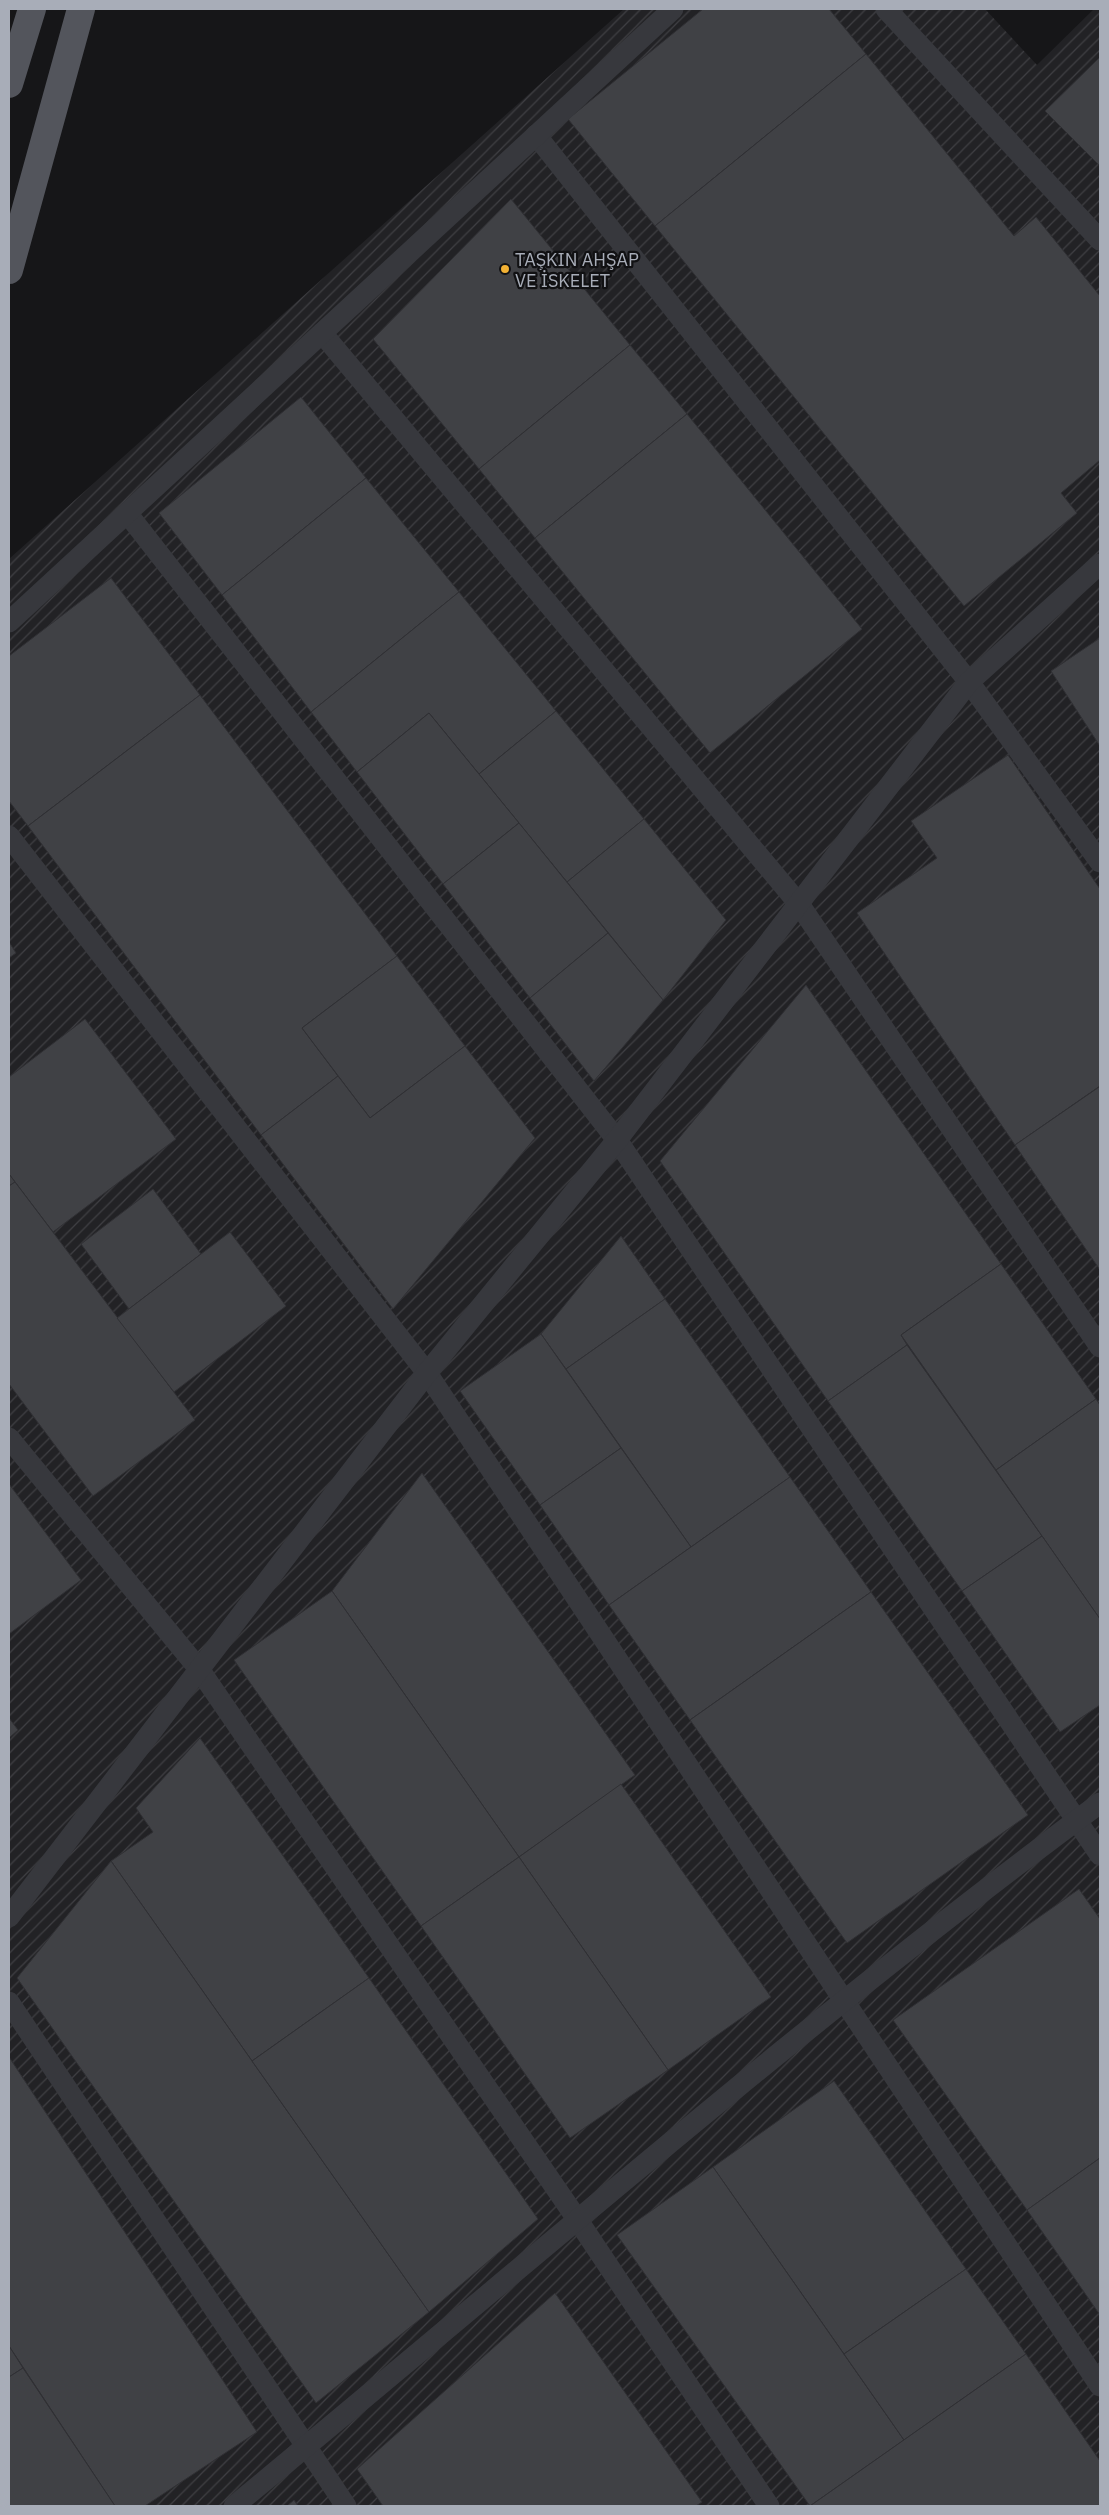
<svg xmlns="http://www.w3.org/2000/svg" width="1109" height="2515" viewBox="0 0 1109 2515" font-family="'IBM Plex Sans',sans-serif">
	<defs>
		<pattern id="industrial-furrows" width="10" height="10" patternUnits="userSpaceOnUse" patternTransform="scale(1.25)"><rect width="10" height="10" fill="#222225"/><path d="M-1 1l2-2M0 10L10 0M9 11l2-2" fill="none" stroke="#3f3f43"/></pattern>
	</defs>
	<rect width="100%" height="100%" fill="#161618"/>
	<!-- industrial -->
	<path fill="url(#industrial-furrows)" d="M 624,9 L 985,9 L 1037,65 L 1094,9 L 1100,9 L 1100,2506 L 9,2506 L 9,559 Z"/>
	<!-- building -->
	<g fill="#404145" stroke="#303034">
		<path d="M 703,9 L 829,9 L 866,54 L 655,226 L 568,119 Z"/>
		<path d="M 866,54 L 1014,236 L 1036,217 L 1100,296 L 1100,460 L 1061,493 L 1077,513 L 964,606 L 655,226 Z"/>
		<path d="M 1100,57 L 1100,166 L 1045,111 Z"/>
		<path d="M 511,199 L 630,345 L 479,469 L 373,339 Z"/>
		<path d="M 630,345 L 687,414 L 535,538 L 479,469 Z"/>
		<path d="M 301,397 L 366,478 L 222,595 L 159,513 Z"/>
		<path d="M 687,414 L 862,629 L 710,753 L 535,538 Z"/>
		<path d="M 366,478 L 459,592 L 311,712 L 222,595 Z"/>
		<path d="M 111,578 L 200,695 L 28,826 L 9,801 L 9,656 Z"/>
		<path d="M 459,592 L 556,711 L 479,774 L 429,713 L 357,772 L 311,712 Z"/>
		<path d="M 1100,638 L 1100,746 L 1051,671 Z"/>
		<path d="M 200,695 L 397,956 L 302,1028 L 338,1076 L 261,1135 L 28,826 Z"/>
		<path d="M 556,711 L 644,819 L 567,882 L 479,774 Z"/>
		<path d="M 429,713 L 519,823 L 443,884 L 357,772 Z"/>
		<path d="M 1008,755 L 1100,889 L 1100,1086 L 1015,1145 L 857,913 L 937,858 L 911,821 Z"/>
		<path d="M 644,819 L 726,920 L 663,1000 L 567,882 Z"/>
		<path d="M 519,823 L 608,933 L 530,998 L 443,884 Z"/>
		<path d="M 608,933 L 663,1000 L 594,1081 L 530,998 Z"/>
		<path d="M 9,942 L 16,953 L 9,958 Z"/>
		<path d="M 397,956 L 465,1046 L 370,1118 L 302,1028 Z"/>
		<path d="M 806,985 L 1001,1264 L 901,1335 L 907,1345 L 828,1401 L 660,1161 Z"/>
		<path d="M 85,1019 L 176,1139 L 53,1232 L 9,1174 L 9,1077 Z"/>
		<path d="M 465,1046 L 535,1138 L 393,1309 L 261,1135 L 338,1076 L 370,1118 Z"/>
		<path d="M 1099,1087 L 1100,1088 L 1100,1270 L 1015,1145 Z"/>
		<path d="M 9,1174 L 15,1182 L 9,1186 Z"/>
		<path d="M 15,1182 L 195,1420 L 93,1496 L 9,1384 L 9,1186 Z"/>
		<path d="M 153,1189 L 201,1254 L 129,1309 L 81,1244 Z"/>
		<path d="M 230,1232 L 286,1306 L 174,1392 L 117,1318 Z"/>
		<path d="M 621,1236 L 665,1299 L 566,1369 L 541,1334 Z"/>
		<path d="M 1001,1264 L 1096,1399 L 996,1470 L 901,1335 Z"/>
		<path d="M 665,1299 L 790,1477 L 691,1547 L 566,1369 Z"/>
		<path d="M 541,1334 L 621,1448 L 540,1505 L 460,1391 Z"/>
		<path d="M 907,1345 L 1042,1536 L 962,1591 L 828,1401 Z"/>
		<path d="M 1096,1399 L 1100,1405 L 1100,1619 L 996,1470 Z"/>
		<path d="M 621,1448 L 691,1547 L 609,1605 L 540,1505 Z"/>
		<path d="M 422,1473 L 635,1775 L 519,1857 L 332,1591 Z"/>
		<path d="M 790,1477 L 871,1592 L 690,1720 L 609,1605 Z"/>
		<path d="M 9,1484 L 81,1580 L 9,1634 Z"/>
		<path d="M 1042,1536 L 1100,1619 L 1100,1705 L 1060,1732 L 962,1591 Z"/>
		<path d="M 332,1591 L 519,1857 L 421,1926 L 234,1660 Z"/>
		<path d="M 871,1592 L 1028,1815 L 847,1943 L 690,1720 Z"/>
		<path d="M 9,1718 L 18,1730 L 9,1738 Z"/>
		<path d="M 200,1738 L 369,1978 L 252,2061 L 111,1861 L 153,1832 L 136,1808 Z"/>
		<path d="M 621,1784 L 771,1997 L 668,2070 L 519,1857 Z"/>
		<path d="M 519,1857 L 668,2070 L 570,2138 L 421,1926 Z"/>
		<path d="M 111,1861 L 429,2312 L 316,2403 L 17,1978 Z"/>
		<path d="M 1079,1889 L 1100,1919 L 1100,2158 L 1027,2210 L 893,2020 Z"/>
		<path d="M 369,1978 L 538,2219 L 429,2312 L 252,2061 Z"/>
		<path d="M 9,2057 L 257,2432 L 145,2506 L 115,2506 L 9,2346 Z"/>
		<path d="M 834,2081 L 966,2269 L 844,2354 L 713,2167 Z"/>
		<path d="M 1100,2158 L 1100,2315 L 1027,2210 Z"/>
		<path d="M 713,2167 L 904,2440 L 810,2506 L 617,2235 Z"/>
		<path d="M 966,2269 L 1026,2354 L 904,2440 L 844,2354 Z"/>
		<path d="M 555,2293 L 702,2502 L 696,2506 L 383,2506 L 357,2469 Z"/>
		<path d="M 9,2346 L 23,2368 L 9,2377 Z"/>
		<path d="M 1026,2354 L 1100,2461 L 1100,2506 L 810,2506 Z"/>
		<path d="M 23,2368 L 115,2506 L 9,2506 L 9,2377 Z"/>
		<path d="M 294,2500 L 298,2506 L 287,2506 Z"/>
	</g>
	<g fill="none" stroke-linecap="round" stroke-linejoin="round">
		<!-- lane -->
		<g stroke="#37383d" stroke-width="21">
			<path d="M 886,9 L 1100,240"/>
			<path d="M 536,135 L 969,682 L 1100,862"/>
			<path d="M 322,333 L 799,904 L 1100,1347"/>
			<path d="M 127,513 L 617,1140 L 1100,1855"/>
			<path d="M 9,622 L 673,9"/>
			<path d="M 9,836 L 427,1373 L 1100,2386"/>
			<path d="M 9,1438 L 199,1669 L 577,2219 L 769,2506"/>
			<path d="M 9,1917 L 427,1373 L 617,1140 L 969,682 L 1100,564"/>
			<path d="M 9,2002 L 346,2506"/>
			<path d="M 234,2506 C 521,2270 801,2024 1100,1803"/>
		</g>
		<!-- primary -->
		<g stroke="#53555c" stroke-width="28">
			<path d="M 9,84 L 32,9"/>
			<path d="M 9,270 L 81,9"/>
		</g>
	</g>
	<!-- markers -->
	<circle fill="#f2b134" stroke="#111113" stroke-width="2" cx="505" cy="269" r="5"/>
	<g text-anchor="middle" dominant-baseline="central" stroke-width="4.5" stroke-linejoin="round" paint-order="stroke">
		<!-- poi labels -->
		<g font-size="18" fill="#a8adb8" stroke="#111113" text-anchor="start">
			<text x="515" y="259">TAŞKIN AHŞAP<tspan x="515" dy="21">VE İSKELET</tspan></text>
		</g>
	</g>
	<!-- border -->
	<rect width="1109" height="2515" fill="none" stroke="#a8adb8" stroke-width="20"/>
</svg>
